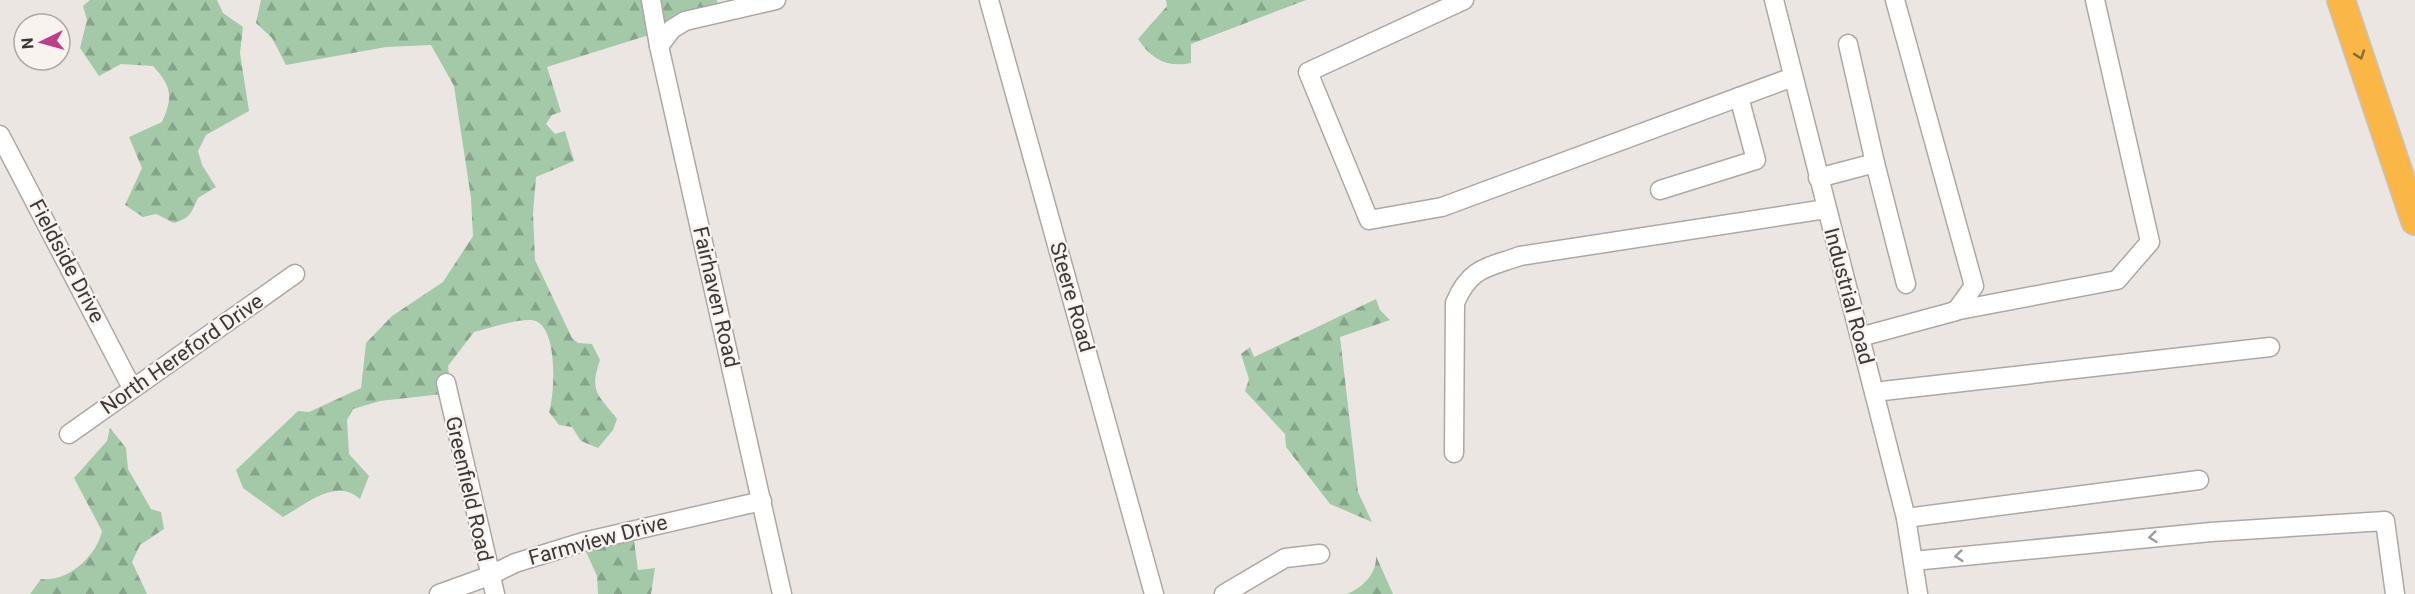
<svg xmlns="http://www.w3.org/2000/svg" width="2415" height="594" viewBox="0 0 2415 594" font-family="Roboto,sans-serif">
	<defs>
		<pattern id="forest-firs" width="22" height="20" patternUnits="userSpaceOnUse" patternTransform="scale(1.5)"><rect width="22" height="20" fill="#a3c9a8"/><path d="M5 1l3.5 6h-7zM16 11l3.5 6h-7z" fill="#86a48a"/></pattern>
	</defs>
	<rect width="100%" height="100%" fill="#ece6e2"/>
	<!-- forest -->
	<g fill="url(#forest-firs)">
		<path d="M 90,0 L 217,0 L 223,13 L 243,27 L 240,53 L 249,111 L 206,135 L 198,151 L 202,165 L 216,187 L 198,198 C 191,213 191,218 174,223 L 156,214 L 143,217 L 125,205 L 142,168 L 129,137 L 162,122 C 174,96 171,86 153,66 L 121,64 L 99,76 L 80,48 L 87,20 L 83,6 Z"/>
		<path d="M 261,0 L 717,0 L 719,13 L 547,67 L 561,112 L 552,115 L 546,124 L 555,134 L 565,131 L 574,161 L 536,177 L 533,213 L 535,260 L 572,338 L 578,343 L 592,344 L 600,360 C 589,392 598,394 617,419 L 613,430 L 598,448 L 581,441 L 572,427 L 559,425 L 549,412 C 555,393 559,320 530,320 C 512,320 491,328 474,332 L 448,366 L 451,393 L 380,401 L 353,409 L 347,420 L 349,454 L 369,476 L 360,499 C 336,477 306,504 283,517 L 243,488 L 236,470 L 298,411 L 309,412 L 361,388 L 366,343 L 392,316 L 443,282 L 473,236 L 471,198 L 454,86 L 431,45 L 386,47 L 286,65 L 272,38 L 256,23 Z"/>
		<path d="M 1166,0 L 1306,0 L 1191,44 L 1191,63 C 1167,68 1151,59 1138,39 L 1167,6 Z"/>
		<path d="M 1376,299 L 1380,310 L 1390,320 L 1340,337 L 1358,492 L 1372,522 L 1330,504 L 1286,447 L 1285,434 L 1245,391 L 1249,379 L 1241,354 L 1250,347 L 1254,357 Z"/>
		<path d="M 110,428 L 126,448 L 128,469 L 151,509 L 161,512 L 164,529 L 140,545 L 132,562 L 147,594 L 30,594 L 41,579 C 68,582 96,557 102,531 L 74,478 L 107,441 Z"/>
		<path d="M 633,533 L 638,570 L 655,568 L 651,594 L 598,594 L 597,576 L 583,545 Z"/>
		<path d="M 1376,556 L 1393,594 L 1347,594 C 1362,588 1377,574 1376,556 Z"/>
	</g>
	<g fill="none" stroke-linecap="round" stroke-linejoin="round">
		<defs>
			<g id="minor">
				<path d="M 651,0 L 659,46 L 782,594"/>
				<path d="M 989,0 L 1154,594"/>
				<path d="M 1464,0 L 1308,72 L 1369,220 L 1442,207 L 1793,77"/>
				<path d="M 1774,0 L 1906,518 L 1918,594"/>
				<path d="M 659,46 L 672,29 L 685,21 L 776,0"/>
				<path d="M 0,135 L 132,388"/>
				<path d="M 1875,163 L 1906,284"/>
				<path d="M 1818,178 L 1875,163 L 1848,44"/>
				<path d="M 1660,190 L 1756,160 L 1739,97"/>
				<path d="M 1954,311 L 2117,280 L 2150,242 L 2095,0"/>
				<path d="M 1860,337 L 1956,311 L 1974,286 L 1895,0"/>
				<path d="M 446,383 L 495,594"/>
				<path d="M 1874,392 L 2270,347"/>
				<path d="M 69,434 L 295,274"/>
				<path d="M 1454,453 L 1455,303 C 1470,267 1487,268 1520,256 L 1826,209"/>
				<path d="M 1906,518 L 2199,480"/>
				<path d="M 1913,561 L 2211,532 L 2385,521 L 2395,594"/>
				<path d="M 439,594 L 489,576 L 515,563 L 583,542 L 762,501"/>
				<path d="M 1224,594 L 1285,558 L 1320,554"/>
			</g>
			<path id="highway" d="M 2341,0 L 2415,221"/>
		</defs>
		<!-- minor casing -->
		<use href="#minor" stroke="#ada8a4" stroke-width="21"/>
		<!-- highway casing -->
		<use href="#highway" stroke="#c4c3c3" stroke-width="30"/>
		<!-- minor -->
		<use href="#minor" stroke="#fff" stroke-width="18"/>
		<!-- highway -->
		<use href="#highway" stroke="#fab745" stroke-width="27"/>
	</g>
	<!-- one-way arrows -->
	<defs><path id="oneway-chevron" d="M-2-3.5L2.5 0L-2 3.5" fill="none" stroke-width="1.6" stroke-linecap="round" stroke-linejoin="round" transform="scale(1.5)"/></defs>
	<use stroke="#876b3d" href="#oneway-chevron" transform="translate(2360 55) rotate(71)"/>
	<g stroke="#9d9c9b">
		<use href="#oneway-chevron" transform="translate(2153 537) rotate(174)"/>
		<use href="#oneway-chevron" transform="translate(1959 556) rotate(174)"/>
	</g>
	<g text-anchor="middle" dominant-baseline="central" stroke-width="4.5" stroke-linejoin="round" paint-order="stroke">
		<!-- street labels -->
		<g font-size="21" fill="#3b3837" stroke="#f9f3f0">
			<text transform="translate(67 261) rotate(62)">Fieldside Drive</text>
			<text transform="translate(1849 296) rotate(75)">Industrial Road</text>
			<text transform="translate(716 297) rotate(77)">Fairhaven Road</text>
			<text transform="translate(1072 297) rotate(74)">Steere Road</text>
			<text transform="translate(182 354) rotate(-35)">North Hereford Drive</text>
			<text transform="translate(469 489) rotate(77)">Greenfield Road</text>
			<text transform="translate(598 540) rotate(-15)">Farmview Drive</text>
		</g>
	</g>
	<!-- north arrow -->
	<g transform="translate(42 42) rotate(265)"><circle r="28" fill="#f9f3f0" stroke="#ada8a6" stroke-width="1.5"/>
	<path d="M0-4.5L10 22L0 15L-10 22Z" fill="#be3e89"/>
	<text y="-9" font-size="16" font-weight="bold" text-anchor="middle" fill="#3b3837">N</text>
	</g>
</svg>
